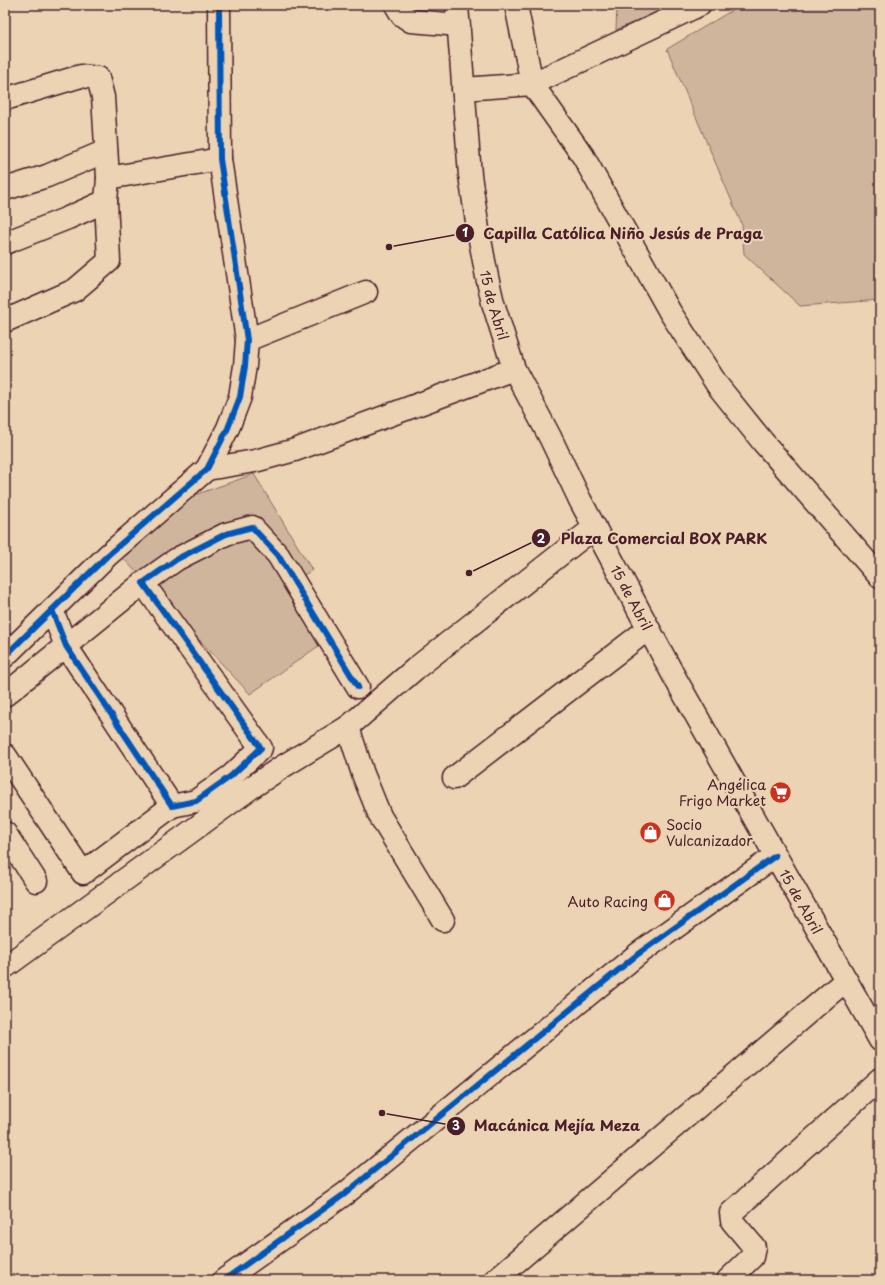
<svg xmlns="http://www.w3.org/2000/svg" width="885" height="1285" viewBox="0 0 885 1285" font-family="'Playpen Sans',sans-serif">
	<rect width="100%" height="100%" fill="#ebd3b3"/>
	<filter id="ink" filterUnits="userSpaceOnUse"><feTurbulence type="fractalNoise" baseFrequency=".025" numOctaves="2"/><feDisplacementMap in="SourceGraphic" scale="8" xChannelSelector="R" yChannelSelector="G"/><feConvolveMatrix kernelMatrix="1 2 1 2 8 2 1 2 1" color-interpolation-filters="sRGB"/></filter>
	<g filter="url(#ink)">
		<!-- green -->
		<g fill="#d0b59d" stroke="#8d6a64">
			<path d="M 617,5 L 672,5 L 616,30 Z"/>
			<path d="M 741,5 L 880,5 L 880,300 L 800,306 L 744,254 L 742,225 L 667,49 Z"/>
			<path d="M 254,474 L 312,570 L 284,588 L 320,645 L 250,694 L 124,559 L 175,502 Z"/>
		</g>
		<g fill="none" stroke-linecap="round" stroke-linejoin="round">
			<defs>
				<g id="minor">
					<path d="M 396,5 L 402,15 L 411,21 L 459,25"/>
					<path d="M 516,5 L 532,84 L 699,5"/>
					<path d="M 463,89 L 532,84 L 583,156 L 670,312 L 718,386 L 763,442 L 880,577"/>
					<path d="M 5,99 L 81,76 L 98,78 L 103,97 L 108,178 L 106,201 L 109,261 L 75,290 L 5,321"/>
					<path d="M 108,178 L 220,159"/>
					<path d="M 5,189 L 47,176 L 106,151"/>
					<path d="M 5,243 L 68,218 L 106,201"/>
					<path d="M 247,340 L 366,292"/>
					<path d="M 207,469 L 255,461 L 295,450 L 514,369"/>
					<path d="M 52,610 L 66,646 L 172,806 L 196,801 L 231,776 L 261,748 L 143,583 L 177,559 L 226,534 L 252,527 L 278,555 L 358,687"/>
					<path d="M 5,656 L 108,555 L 207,469 L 228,428 L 240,397 L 245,366 L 247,340 L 220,159 L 219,5"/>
					<path d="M 5,695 L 143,583"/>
					<path d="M 348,727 L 363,774 L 380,816 L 443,920"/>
					<path d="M 5,755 L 83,873 L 172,806"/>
					<path d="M 454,778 L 648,629"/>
					<path d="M 5,833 L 36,881"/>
					<path d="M 5,967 L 252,787 L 282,767 L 348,727 L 415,669 L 595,527"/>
					<path d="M 224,1280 L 346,1193 L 638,954 L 775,856"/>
					<path d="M 495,1280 L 846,980"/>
					<path d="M 728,1280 L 752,1257 L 754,1247 L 732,1221 L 731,1213 L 880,1079"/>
				</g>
				<g id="major">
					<path id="s1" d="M 457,5 L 470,175 L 478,229 L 487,277 L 493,303 L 514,369 L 550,437 L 580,500 L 675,678 L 880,1040"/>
				</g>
			</defs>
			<!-- minor casing -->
			<use href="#minor" stroke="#4a1f2b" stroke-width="25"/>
			<!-- major casing -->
			<use href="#major" stroke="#4a1f2b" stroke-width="25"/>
			<!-- minor -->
			<use href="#minor" stroke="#ebd3b3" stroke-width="22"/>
			<!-- major -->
			<use href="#major" stroke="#ebd3b3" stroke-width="22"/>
			<defs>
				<g id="cycleway">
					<path d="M 52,610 L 66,646 L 172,806 L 196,801 L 231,776 L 261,748 L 143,583 L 177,559 L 226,534 L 252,527 L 278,555 L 358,687"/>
					<path d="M 5,656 L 108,555 L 207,469 L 228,428 L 240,397 L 245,366 L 247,340 L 220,159 L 219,5"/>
					<path d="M 224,1280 L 346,1193 L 638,954 L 775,856"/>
				</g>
			</defs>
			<!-- cycleway casing -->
			<use href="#cycleway" stroke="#ebd3b3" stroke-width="8"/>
			<!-- cycleway -->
			<use href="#cycleway" stroke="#0057b8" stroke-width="6"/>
		</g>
	</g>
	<!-- icons -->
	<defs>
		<symbol id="supermarket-disc" viewBox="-11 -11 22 22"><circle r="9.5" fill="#c8321e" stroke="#ebd3b3"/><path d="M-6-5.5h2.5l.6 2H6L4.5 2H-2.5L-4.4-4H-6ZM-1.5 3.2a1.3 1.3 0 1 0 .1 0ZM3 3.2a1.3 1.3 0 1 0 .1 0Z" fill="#fff"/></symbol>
		<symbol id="shop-disc" viewBox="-11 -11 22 22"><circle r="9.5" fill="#c8321e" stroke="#ebd3b3"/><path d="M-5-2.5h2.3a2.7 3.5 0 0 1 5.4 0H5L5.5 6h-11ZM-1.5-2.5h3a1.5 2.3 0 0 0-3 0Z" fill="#fff"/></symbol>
	</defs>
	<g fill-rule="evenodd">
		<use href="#supermarket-disc" x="768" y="780" width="25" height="25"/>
		<use href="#shop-disc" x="638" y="820" width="25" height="25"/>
		<use href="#shop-disc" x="652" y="888" width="25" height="25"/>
	</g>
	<g text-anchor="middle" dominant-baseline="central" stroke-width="4" stroke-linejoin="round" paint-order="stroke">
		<!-- street labels -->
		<g font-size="14" fill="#4a1f2b" stroke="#ebd3b3">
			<text stroke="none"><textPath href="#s1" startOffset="303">15 de Abril</textPath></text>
			<text stroke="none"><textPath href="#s1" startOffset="627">15 de Abril</textPath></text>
			<text stroke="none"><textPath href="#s1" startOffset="975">15 de Abril</textPath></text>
		</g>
		<!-- poi labels -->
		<g font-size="14" fill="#4a1f2b" stroke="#ebd3b3" text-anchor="end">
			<text x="766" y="784">Angélica<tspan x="766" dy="16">Frigo Market</tspan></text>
			<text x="666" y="824" text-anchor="start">Socio<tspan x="666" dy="16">Vulcanizador</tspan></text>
			<text x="648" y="901">Auto Racing</text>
		</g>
	</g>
	<!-- callouts -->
	<path fill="none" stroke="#4a1f2b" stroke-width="1.5" d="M389 247L465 233M469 573L541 538M382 1113L456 1126"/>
	<g fill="#4a1f2b" stroke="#ebd3b3" stroke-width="1.5">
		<circle cx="389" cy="247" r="4"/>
		<circle cx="469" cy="573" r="4"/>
		<circle cx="382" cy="1113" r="4"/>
		<circle cx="465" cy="233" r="10"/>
		<circle cx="541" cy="538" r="10"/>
		<circle cx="456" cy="1126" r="10"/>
	</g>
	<g font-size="12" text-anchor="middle" font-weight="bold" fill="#fff">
		<text x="465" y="237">1</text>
		<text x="541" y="543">2</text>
		<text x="456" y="1130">3</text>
	</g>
	<g font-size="15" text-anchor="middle" font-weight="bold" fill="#4a1f2b" stroke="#ebd3b3" stroke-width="4" stroke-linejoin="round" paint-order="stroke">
		<text x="623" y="239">Capilla Católica Niño Jesús de Praga</text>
		<text x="664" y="544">Plaza Comercial BOX PARK</text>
		<text x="557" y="1131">Macánica Mejía Meza</text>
	</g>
	<!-- margin -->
	<rect width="885" height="1285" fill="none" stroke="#ebd3b3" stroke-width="20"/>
	<rect x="10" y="10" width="865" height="1265" fill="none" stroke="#4a1f2b" stroke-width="1.5" filter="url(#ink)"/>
</svg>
